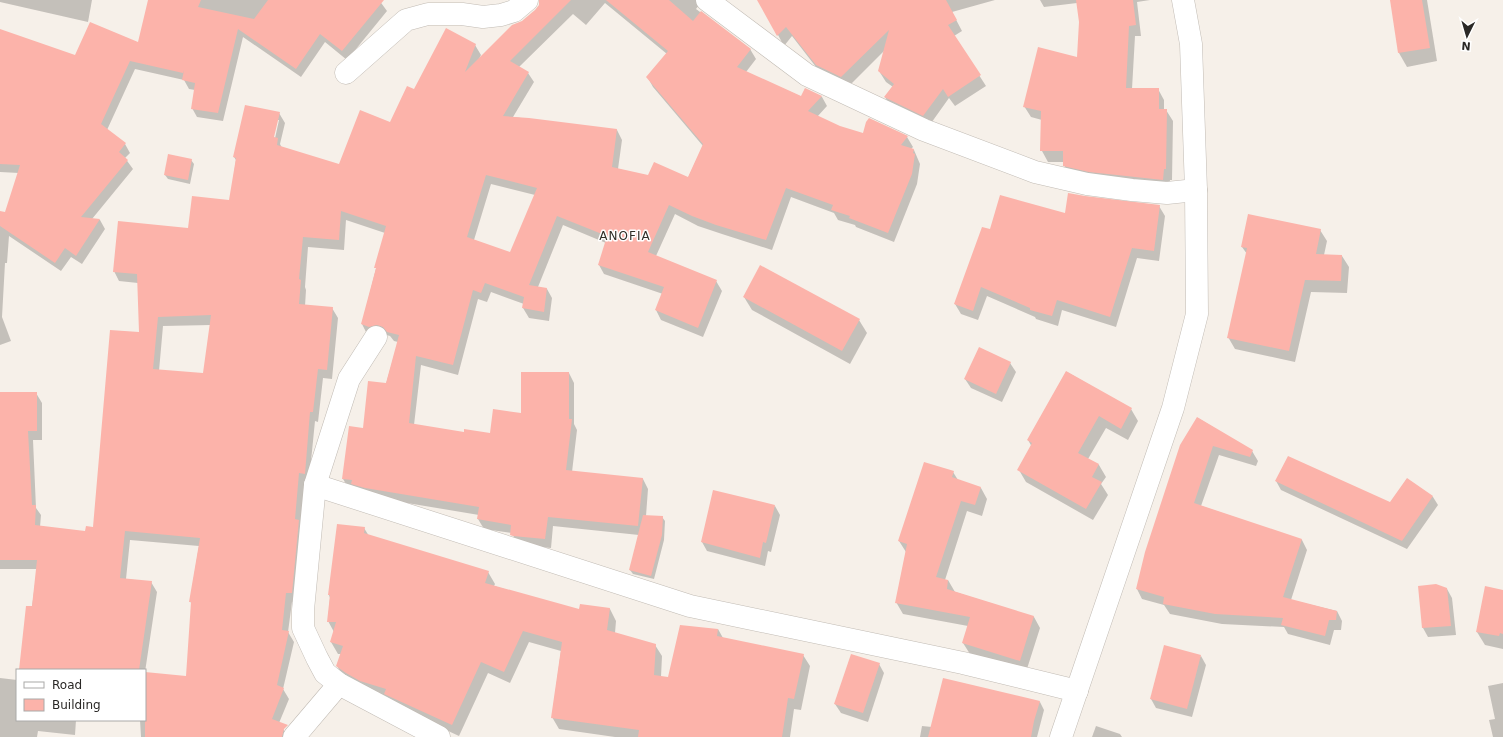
<svg xmlns="http://www.w3.org/2000/svg" width="1503" height="737" viewBox="0 0 1503 737" font-family="'DejaVu Sans',sans-serif">
	<rect width="100%" height="100%" fill="#f6f0e9"/>
	<!-- shadow -->
	<g fill="#0003" fill-rule="evenodd">
		<path d="M 0,0 L 92,0 L 88,22 L 0,2 Z"/>
		<path d="M 149,0 L 379,0 L 387,11 L 347,60 L 325,42 L 301,77 L 243,37 L 223,121 L 197,117 L 192,108 L 195,90 L 189,89 L 184,80 L 135,69 L 107,130 L 125,144 L 130,153 L 125,158 L 133,169 L 92,219 L 100,220 L 105,229 L 82,264 L 71,257 L 61,271 L 9,236 L 7,263 L 5,263 L 2,317 L 11,341 L 0,345 L 0,212 L 6,213 L 19,173 L 0,172 L 0,37 L 76,56 L 139,44 Z"/>
		<path d="M 545,0 L 703,0 L 696,9 L 750,49 L 756,59 L 746,72 L 802,97 L 805,89 L 822,97 L 827,106 L 817,117 L 840,127 L 864,135 L 869,119 L 907,137 L 913,147 L 911,149 L 914,150 L 920,164 L 917,184 L 894,242 L 856,227 L 855,225 L 838,220 L 834,213 L 791,197 L 772,250 L 722,234 L 698,226 L 675,214 L 656,256 L 716,281 L 722,291 L 703,337 L 661,320 L 656,310 L 663,294 L 604,274 L 599,265 L 606,243 L 563,225 L 538,287 L 547,289 L 552,298 L 549,321 L 529,318 L 523,308 L 524,304 L 491,292 L 487,302 L 478,299 L 458,375 L 421,365 L 414,425 L 464,433 L 491,434 L 522,414 L 569,373 L 574,383 L 574,424 L 577,430 L 572,472 L 643,479 L 648,489 L 646,516 L 662,517 L 665,521 L 664,540 L 654,579 L 633,574 L 630,570 L 639,535 L 553,526 L 551,548 L 520,545 L 517,544 L 512,533 L 484,529 L 478,519 L 479,515 L 371,497 L 349,489 L 343,479 L 350,427 L 364,429 L 386,384 L 398,342 L 394,341 L 390,336 L 383,334 L 367,334 L 362,324 L 385,233 L 346,220 L 344,250 L 308,247 L 305,287 L 306,290 L 305,306 L 332,308 L 338,318 L 332,379 L 323,378 L 318,422 L 315,421 L 297,602 L 292,602 L 288,632 L 294,642 L 283,689 L 289,699 L 279,723 L 285,732 L 283,737 L 141,737 L 140,720 L 145,720 L 145,673 L 187,677 L 192,605 L 190,601 L 199,546 L 130,540 L 126,579 L 151,582 L 157,592 L 145,672 L 145,670 L 20,670 L 32,607 L 37,569 L 0,569 L 0,393 L 36,393 L 42,403 L 42,440 L 33,440 L 36,508 L 41,515 L 40,527 L 86,532 L 94,528 L 140,333 L 138,283 L 119,281 L 114,271 L 189,229 L 230,201 L 236,160 L 234,157 L 279,113 L 285,123 L 280,144 L 282,148 L 339,165 L 391,123 L 415,91 L 475,45 L 481,55 L 479,59 L 535,11 ZM 605,3 L 667,54 L 648,78 L 653,87 L 703,146 L 688,178 L 648,176 L 618,169 L 622,140 L 617,130 L 513,117 L 534,82 L 528,73 L 519,67 L 573,14 L 586,25 ZM 277,120 L 279,120 L 274,143 L 272,142 ZM 491,184 L 535,195 L 511,254 L 474,240 ZM 211,325 L 204,374 L 159,371 L 163,326 Z"/>
		<path d="M 759,0 L 995,0 L 952,12 L 962,31 L 954,36 L 986,86 L 955,106 L 949,98 L 929,126 L 891,108 L 885,97 L 893,87 L 886,82 L 879,71 L 885,50 L 848,87 L 823,76 L 792,36 L 784,46 Z"/>
		<path d="M 1040,0 L 1150,0 L 1137,2 L 1141,36 L 1135,36 L 1132,89 L 1158,89 L 1164,100 L 1164,110 L 1166,110 L 1173,121 L 1172,180 L 1170,180 L 1169,191 L 1070,176 L 1064,165 L 1064,162 L 1048,162 L 1042,151 L 1042,120 L 1031,117 L 1024,106 L 1078,59 L 1080,22 L 1077,3 L 1044,7 Z"/>
		<path d="M 1391,0 L 1427,0 L 1437,61 L 1407,67 L 1399,53 Z"/>
		<path d="M 191,160 L 194,164 L 190,184 L 168,179 L 165,175 Z"/>
		<path d="M 1159,206 L 1165,216 L 1159,261 L 1137,258 L 1116,327 L 1062,310 L 1058,326 L 1036,319 L 1035,317 L 987,296 L 978,320 L 961,314 L 955,304 L 990,231 L 1066,214 Z"/>
		<path d="M 1320,230 L 1327,241 L 1324,255 L 1342,256 L 1349,267 L 1347,293 L 1311,292 L 1295,362 L 1235,349 L 1228,337 L 1247,254 L 1242,247 Z"/>
		<path d="M 744,297 L 859,320 L 867,333 L 850,364 L 752,310 Z"/>
		<path d="M 980,349 L 1010,363 L 1016,372 L 1002,402 L 971,388 L 965,379 Z"/>
		<path d="M 1067,372 L 1131,409 L 1138,421 L 1128,440 L 1106,428 L 1088,459 L 1099,465 L 1106,477 L 1101,484 L 1108,495 L 1093,520 L 1026,482 L 1019,470 L 1032,447 L 1028,440 Z"/>
		<path d="M 1198,418 L 1252,451 L 1258,461 L 1256,466 L 1219,455 L 1201,506 L 1302,540 L 1307,550 L 1291,600 L 1337,611 L 1342,621 L 1341,630 L 1334,630 L 1330,645 L 1288,634 L 1284,627 L 1222,624 L 1170,614 L 1164,605 L 1142,599 L 1137,589 L 1146,552 Z"/>
		<path d="M 953,472 L 958,480 L 981,488 L 987,499 L 982,516 L 967,511 L 945,580 L 948,580 L 955,592 L 1034,617 L 1040,628 L 1026,672 L 970,654 L 963,643 L 968,626 L 903,614 L 896,602 L 906,552 L 899,541 Z"/>
		<path d="M 1407,479 L 1433,497 L 1438,505 L 1407,549 L 1281,490 L 1276,481 L 1390,504 Z"/>
		<path d="M 775,506 L 780,515 L 771,552 L 768,551 L 765,566 L 707,551 L 702,542 Z"/>
		<path d="M 338,525 L 364,528 L 369,536 L 488,572 L 495,584 L 494,586 L 580,611 L 610,609 L 616,621 L 615,633 L 655,645 L 662,656 L 661,677 L 668,678 L 718,629 L 723,638 L 803,655 L 810,666 L 801,710 L 794,709 L 790,737 L 615,737 L 559,729 L 552,717 L 561,651 L 529,642 L 510,683 L 488,673 L 459,736 L 392,705 L 344,678 L 337,666 L 341,654 L 338,654 L 331,642 L 334,632 L 328,621 L 330,598 L 329,595 Z"/>
		<path d="M 1419,586 L 1447,589 L 1452,598 L 1456,635 L 1428,637 L 1423,628 Z"/>
		<path d="M 1503,591 L 1503,649 L 1485,645 L 1477,632 Z"/>
		<path d="M 1201,656 L 1206,665 L 1192,717 L 1156,708 L 1151,699 Z"/>
		<path d="M 879,664 L 884,673 L 868,722 L 841,713 L 835,704 Z"/>
		<path d="M 0,678 L 17,680 L 17,720 L 76,720 L 75,735 L 38,731 L 37,737 L 0,737 Z"/>
		<path d="M 1503,683 L 1503,737 L 1493,737 L 1489,720 L 1495,719 L 1488,686 Z"/>
		<path d="M 1040,702 L 1044,710 L 1037,737 L 920,737 L 922,726 L 932,727 Z"/>
		<path d="M 1096,726 L 1120,734 L 1122,737 L 1092,737 Z"/>
	</g>
	<!-- building -->
	<g fill="#fcb3aa" fill-rule="evenodd">
		<path d="M 148,0 L 201,0 L 198,7 L 254,19 L 268,0 L 384,0 L 342,51 L 320,34 L 296,69 L 238,29 L 218,113 L 191,109 L 195,83 L 182,80 L 184,70 L 183,73 L 130,61 L 101,124 L 126,143 L 119,152 L 128,160 L 81,217 L 100,219 L 76,256 L 65,248 L 55,263 L 0,226 L 0,211 L 5,212 L 20,165 L 0,164 L 0,29 L 75,55 L 90,22 L 138,42 Z"/>
		<path d="M 539,0 L 571,0 L 510,61 L 529,72 L 503,116 L 529,118 L 617,129 L 612,167 L 648,175 L 654,162 L 688,177 L 703,144 L 646,77 L 668,51 L 606,0 L 669,0 L 693,21 L 701,11 L 751,49 L 737,67 L 801,96 L 805,88 L 822,96 L 808,111 L 840,126 L 863,133 L 866,122 L 869,118 L 908,136 L 901,145 L 914,149 L 913,153 L 915,154 L 912,174 L 888,233 L 849,218 L 850,216 L 831,210 L 833,205 L 786,188 L 766,240 L 716,225 L 692,216 L 669,205 L 648,252 L 717,280 L 698,328 L 655,310 L 664,287 L 598,265 L 607,236 L 557,216 L 529,285 L 547,288 L 544,312 L 522,308 L 524,297 L 485,283 L 481,293 L 473,290 L 453,365 L 416,356 L 409,423 L 464,432 L 464,429 L 490,433 L 493,409 L 521,413 L 521,372 L 569,372 L 569,419 L 572,419 L 566,470 L 643,478 L 638,526 L 548,517 L 545,539 L 513,536 L 510,535 L 511,525 L 477,519 L 479,507 L 365,488 L 351,484 L 352,480 L 342,479 L 349,426 L 363,428 L 368,381 L 386,383 L 399,335 L 387,332 L 383,327 L 377,325 L 369,327 L 361,324 L 376,268 L 374,268 L 386,226 L 341,211 L 339,240 L 303,237 L 299,279 L 301,280 L 299,304 L 333,307 L 327,370 L 318,369 L 313,412 L 310,412 L 305,474 L 299,473 L 295,519 L 299,520 L 292,593 L 286,593 L 282,630 L 289,631 L 277,685 L 284,688 L 272,719 L 288,725 L 284,729 L 282,737 L 145,737 L 145,672 L 186,676 L 191,602 L 189,602 L 200,538 L 125,531 L 120,578 L 152,581 L 139,670 L 19,670 L 26,606 L 32,606 L 37,560 L 0,560 L 0,392 L 37,392 L 37,431 L 28,431 L 32,505 L 36,505 L 35,525 L 85,531 L 86,526 L 93,527 L 110,330 L 139,332 L 137,274 L 113,272 L 118,221 L 188,228 L 192,196 L 229,200 L 236,158 L 233,157 L 245,105 L 280,112 L 274,137 L 278,138 L 277,145 L 339,164 L 360,110 L 390,122 L 407,86 L 414,89 L 446,28 L 476,44 L 465,72 L 512,25 L 522,21 L 535,10 L 539,5 ZM 486,175 L 537,188 L 510,252 L 467,237 ZM 211,315 L 203,373 L 153,369 L 158,317 Z"/>
		<path d="M 757,0 L 946,0 L 957,20 L 948,25 L 981,75 L 948,97 L 943,89 L 923,116 L 884,97 L 894,84 L 878,71 L 889,30 L 841,77 L 816,65 L 786,27 L 777,36 Z"/>
		<path d="M 1076,0 L 1133,0 L 1136,25 L 1129,26 L 1126,88 L 1159,88 L 1159,109 L 1167,109 L 1166,169 L 1164,169 L 1163,180 L 1089,172 L 1063,166 L 1063,151 L 1040,151 L 1041,111 L 1023,107 L 1038,47 L 1077,57 L 1079,22 Z"/>
		<path d="M 1390,0 L 1422,0 L 1430,48 L 1398,53 Z"/>
		<path d="M 168,154 L 192,159 L 188,180 L 164,175 Z"/>
		<path d="M 1068,193 L 1085,196 L 1160,205 L 1154,251 L 1132,248 L 1110,317 L 1057,300 L 1052,316 L 1030,310 L 1030,308 L 981,287 L 973,311 L 954,304 L 982,227 L 990,229 L 1000,195 L 1065,213 Z"/>
		<path d="M 1248,214 L 1321,229 L 1316,254 L 1342,255 L 1341,281 L 1305,280 L 1289,351 L 1227,338 L 1247,248 L 1241,247 Z"/>
		<path d="M 760,265 L 860,319 L 842,351 L 743,297 Z"/>
		<path d="M 979,347 L 1011,362 L 996,394 L 964,379 Z"/>
		<path d="M 1066,371 L 1132,408 L 1121,429 L 1099,416 L 1078,453 L 1099,464 L 1092,477 L 1102,482 L 1086,509 L 1017,470 L 1032,443 L 1027,440 Z"/>
		<path d="M 1197,417 L 1253,450 L 1250,457 L 1213,446 L 1194,503 L 1302,539 L 1283,597 L 1337,611 L 1336,620 L 1329,620 L 1325,636 L 1281,625 L 1283,618 L 1215,614 L 1163,604 L 1164,597 L 1136,589 L 1145,552 L 1180,445 Z"/>
		<path d="M 1288,456 L 1390,502 L 1407,478 L 1433,496 L 1402,541 L 1275,481 Z"/>
		<path d="M 924,462 L 954,471 L 952,477 L 981,487 L 975,505 L 961,501 L 936,577 L 948,580 L 947,589 L 1034,616 L 1020,661 L 962,643 L 970,617 L 895,603 L 907,544 L 898,541 Z"/>
		<path d="M 713,490 L 775,505 L 766,543 L 763,542 L 760,558 L 701,542 Z"/>
		<path d="M 643,515 L 663,516 L 662,535 L 651,576 L 629,570 Z"/>
		<path d="M 337,524 L 365,527 L 364,533 L 489,571 L 485,583 L 579,609 L 580,604 L 610,608 L 607,630 L 656,644 L 654,675 L 668,677 L 680,625 L 718,629 L 717,636 L 804,654 L 794,699 L 788,698 L 782,737 L 638,737 L 639,730 L 551,718 L 562,642 L 523,631 L 504,672 L 481,662 L 452,725 L 384,694 L 386,689 L 360,681 L 346,673 L 336,666 L 343,646 L 330,642 L 336,622 L 327,622 L 330,595 L 328,595 Z"/>
		<path d="M 1436,584 L 1447,588 L 1451,626 L 1422,628 L 1418,586 Z"/>
		<path d="M 1485,586 L 1503,590 L 1503,634 L 1500,633 L 1499,636 L 1476,632 Z"/>
		<path d="M 1164,645 L 1201,655 L 1187,709 L 1150,699 Z"/>
		<path d="M 851,654 L 880,663 L 863,713 L 834,704 Z"/>
		<path d="M 943,678 L 1040,701 L 1034,721 L 1031,737 L 928,737 Z"/>
	</g>
	<g fill="none" stroke-linecap="round" stroke-linejoin="round">
		<defs>
			<g id="minor">
				<path d="M 707,0 L 807,75 L 924,130 L 1035,172 L 1087,184 L 1132,190 L 1167,193 L 1196,190"/>
				<path d="M 346,73 L 406,20 L 428,14 L 462,14 L 483,17 L 501,15 L 514,11 L 527,0"/>
				<path d="M 376,337 L 349,379 L 315,485 L 303,610 L 303,628 L 317,658 L 325,673 L 339,684 L 439,737"/>
				<path d="M 315,485 L 690,606 L 963,663 L 1077,691"/>
				<path d="M 294,737 L 339,684"/>
			</g>
			<path id="secondary" d="M 1061,737 L 1173,408 L 1197,314 L 1196,190 L 1191,44 L 1183,0"/>
		</defs>
		<!-- minor casing -->
		<use href="#minor" stroke="#c1bbb4" stroke-width="23"/>
		<!-- secondary casing -->
		<use href="#secondary" stroke="#c1bbb4" stroke-width="23"/>
		<!-- minor -->
		<use href="#minor" stroke="#fff" stroke-width="22"/>
		<!-- secondary -->
		<use href="#secondary" stroke="#fff" stroke-width="22"/>
	</g>
	<g text-anchor="middle" dominant-baseline="central" stroke-width="3" stroke-linejoin="round" paint-order="stroke">
		<!-- quarter labels -->
		<g font-size="12" letter-spacing="1" fill="#312d27" stroke="#fff">
			<text x="625" y="236">ANOFIA</text>
		</g>
	</g>
	<!-- legend -->
	<rect x="16" y="669" width="130" height="52" fill="#ffffff" stroke="#aaa9a8"/>
	<rect x="24" y="682" width="20" height="6" fill="#ffffff" stroke="#aaa9a8"/>
	<text x="52" y="689" font-size="12" fill="#2a2826">Road</text>
	<rect x="24" y="699" width="20" height="12" fill="#fcb3aa" stroke="#aaa9a8"/>
	<text x="52" y="709" font-size="12" fill="#2a2826">Building</text>
	<!-- north arrow -->
	<g transform="translate(1467 36) rotate(185)" stroke="#ffffff" stroke-width="3" paint-order="stroke">
	<path d="M0-3L7 15L0 10L-7 15Z" fill="#2a2826"/>
	<text y="-6" font-size="11" font-weight="bold" text-anchor="middle" fill="#2a2826">N</text>
	</g>
</svg>
